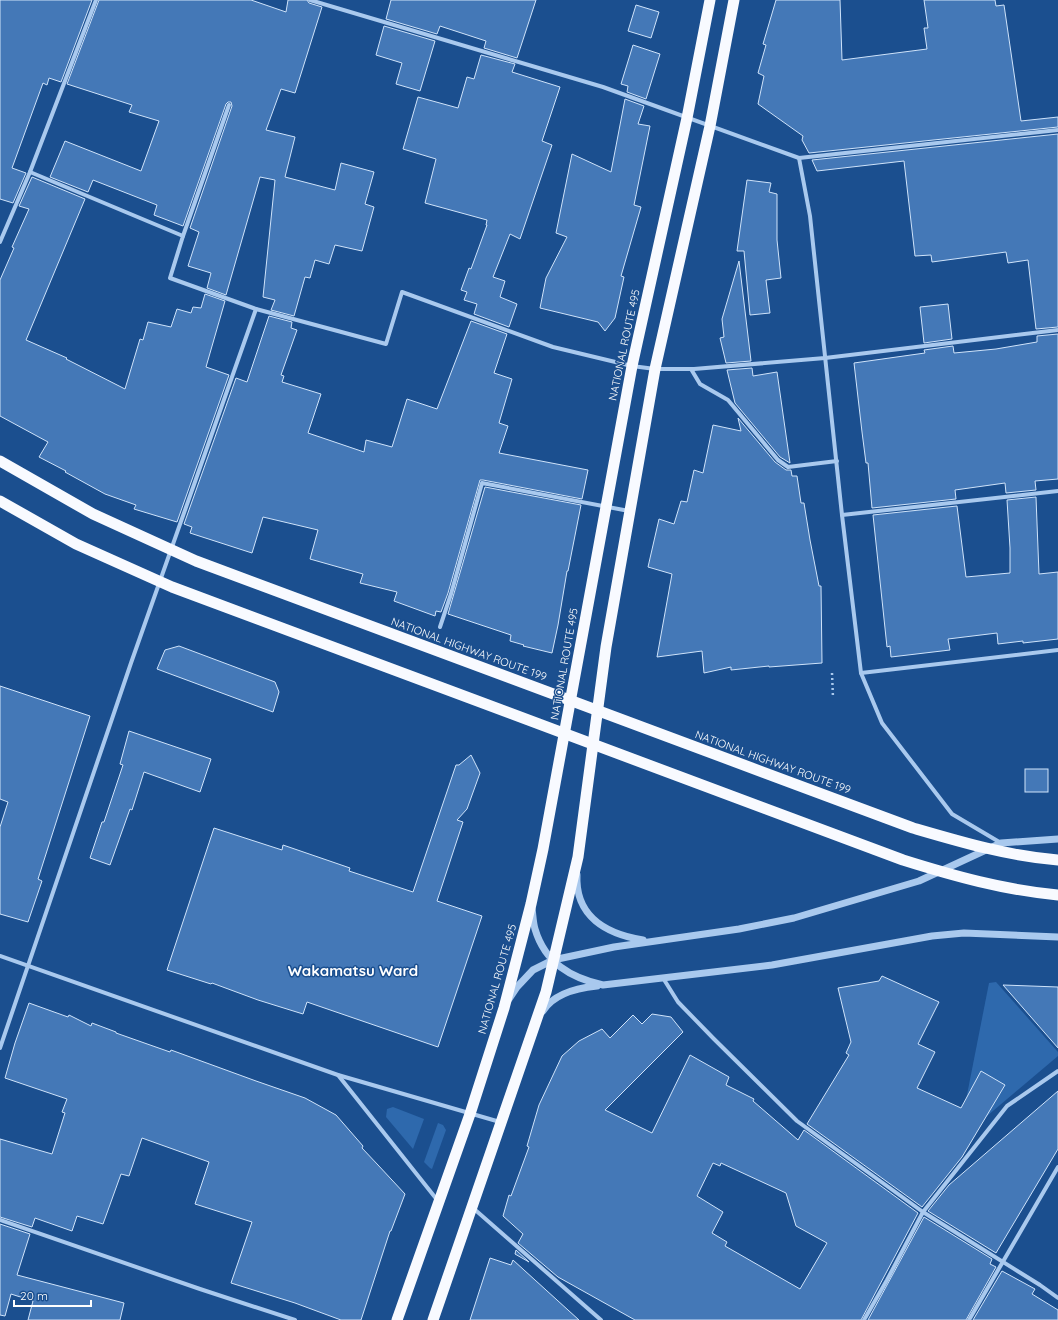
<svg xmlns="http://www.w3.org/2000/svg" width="1058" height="1320" viewBox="0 0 1058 1320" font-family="Quicksand,sans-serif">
	<rect width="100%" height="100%" fill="#1b4f8f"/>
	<!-- green -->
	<g fill="#2e69ad">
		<path d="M 996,982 L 1058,1052 L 1058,1056 L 987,1116 L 965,1105 L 989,983 Z"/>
		<path d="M 393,1107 L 424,1119 L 413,1149 L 386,1117 L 387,1109 Z"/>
		<path d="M 438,1123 L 443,1125 L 446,1130 L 432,1169 L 430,1168 L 424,1162 Z"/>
	</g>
	<!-- building -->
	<g fill="#4478b7" stroke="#cfe3fa" fill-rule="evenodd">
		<path d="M 0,0 L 92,0 L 61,82 L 49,78 L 47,85 L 43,83 L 12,168 L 26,173 L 13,203 L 0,199 Z"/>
		<path d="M 99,0 L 251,0 L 286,12 L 288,0 L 307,0 L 309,3 L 322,7 L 295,93 L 281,89 L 266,130 L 295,137 L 285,177 L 335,190 L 341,163 L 374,172 L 365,204 L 374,207 L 362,251 L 335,245 L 329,264 L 315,260 L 310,278 L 305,277 L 294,316 L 271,310 L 275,300 L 263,297 L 275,180 L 260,177 L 226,295 L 207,288 L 211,273 L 188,266 L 199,232 L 190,228 L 232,106 L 231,102 L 228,102 L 226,104 L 183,226 L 154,215 L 157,205 L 93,180 L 88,192 L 50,177 L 65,141 L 141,171 L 159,121 L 129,112 L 132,105 L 67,84 Z"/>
		<path d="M 391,0 L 536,0 L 517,58 L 484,48 L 486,41 L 440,26 L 437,34 L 386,19 Z"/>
		<path d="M 776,0 L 840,0 L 842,60 L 927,49 L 924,28 L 928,28 L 924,0 L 995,0 L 996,6 L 1004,5 L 1021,121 L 1058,117 L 1058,127 L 809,153 L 802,140 L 803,136 L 758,104 L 764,76 L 758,73 L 766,45 L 763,44 Z"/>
		<path d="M 636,5 L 659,12 L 651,38 L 628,31 Z"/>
		<path d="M 384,26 L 435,41 L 420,91 L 396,84 L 402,63 L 376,55 Z"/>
		<path d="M 633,45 L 660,54 L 646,99 L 627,92 L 628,86 L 621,84 Z"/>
		<path d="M 481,55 L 515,64 L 512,72 L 560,87 L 542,141 L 552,145 L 520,239 L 510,234 L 493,277 L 505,281 L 500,297 L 517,304 L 509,327 L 474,314 L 477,304 L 464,300 L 467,292 L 461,290 L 469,268 L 471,269 L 487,225 L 486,225 L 487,220 L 425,203 L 436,159 L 403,149 L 418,97 L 458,108 L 467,77 L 474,79 Z"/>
		<path d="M 625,99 L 644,106 L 638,124 L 650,126 L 634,205 L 641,207 L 621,276 L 624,277 L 615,318 L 605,331 L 598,322 L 540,308 L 546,278 L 567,237 L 556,233 L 572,154 L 611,172 Z"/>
		<path d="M 1058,134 L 1058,327 L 1036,329 L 1028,260 L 1008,263 L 1006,252 L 932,262 L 931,255 L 915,256 L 904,161 L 817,171 L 812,160 Z"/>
		<path d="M 32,177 L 85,199 L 26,340 L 67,358 L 66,359 L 125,389 L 140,339 L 143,340 L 148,322 L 171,327 L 177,309 L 191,313 L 193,307 L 201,308 L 205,294 L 225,301 L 206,367 L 229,375 L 177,522 L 134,509 L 136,505 L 105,494 L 65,472 L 66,471 L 39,457 L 48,442 L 0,416 L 0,280 L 14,248 L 12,247 L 29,209 L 19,206 Z"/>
		<path d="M 747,180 L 771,183 L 769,192 L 777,194 L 777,240 L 781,278 L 766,280 L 770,313 L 750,315 L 744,251 L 737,251 Z"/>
		<path d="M 739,261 L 751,361 L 726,363 L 720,338 L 724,337 L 722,319 Z"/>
		<path d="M 948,304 L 952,339 L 924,343 L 920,307 Z"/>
		<path d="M 269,316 L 292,322 L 291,328 L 297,330 L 281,375 L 284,376 L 282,382 L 321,394 L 308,433 L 364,452 L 366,440 L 392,447 L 407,399 L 437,409 L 471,321 L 507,334 L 494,373 L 512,379 L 499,423 L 508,426 L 499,453 L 588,470 L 582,499 L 483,480 L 480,480 L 448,593 L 441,612 L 436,611 L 435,616 L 394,601 L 397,592 L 360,583 L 363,574 L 310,559 L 318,530 L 263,517 L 252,553 L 190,533 L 192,527 L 184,524 L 236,378 L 247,382 Z"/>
		<path d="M 1058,334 L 1058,479 L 1035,481 L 1036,490 L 1006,493 L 1005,483 L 955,490 L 956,499 L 872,508 L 868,463 L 866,463 L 862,432 L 854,363 L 925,353 L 924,350 L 953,346 L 954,353 L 996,349 L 1037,342 L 1037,336 Z"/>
		<path d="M 752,368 L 753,376 L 777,372 L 790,463 L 780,457 L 735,403 L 727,370 Z"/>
		<path d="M 738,418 L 775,462 L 786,470 L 791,470 L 792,476 L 797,476 L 801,503 L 804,503 L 810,540 L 819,586 L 821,586 L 822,663 L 769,667 L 769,666 L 731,670 L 731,667 L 704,673 L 702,651 L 657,657 L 672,574 L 648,567 L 659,519 L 674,524 L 681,501 L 687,502 L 694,470 L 703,473 L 713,425 L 741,431 Z"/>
		<path d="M 485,487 L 581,505 L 568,571 L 567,571 L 558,625 L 552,653 L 523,646 L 524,645 L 510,641 L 511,635 L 448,614 Z"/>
		<path d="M 1036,497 L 1039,574 L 1058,572 L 1058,639 L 1023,643 L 1023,641 L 998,644 L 997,633 L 948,639 L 950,650 L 891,657 L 890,646 L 887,647 L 873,515 L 957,506 L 966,577 L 1010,573 L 1010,548 L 1007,500 Z"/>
		<path d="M 179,646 L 275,682 L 279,692 L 273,712 L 157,669 L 165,650 Z"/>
		<path d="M 0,686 L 90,716 L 38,879 L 42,881 L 28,922 L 0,914 L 0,827 L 8,802 L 0,799 Z"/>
		<path d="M 129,731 L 211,759 L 200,792 L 144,772 L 132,810 L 130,809 L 110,865 L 90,858 L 102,822 L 104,822 L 123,765 L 120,764 Z"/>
		<path d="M 471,755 L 480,773 L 467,809 L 457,820 L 463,822 L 437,901 L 482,916 L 438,1047 L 307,1002 L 303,1014 L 258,1000 L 212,983 L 211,984 L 167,970 L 214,828 L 282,850 L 283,845 L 350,868 L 349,871 L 413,892 L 456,765 L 459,765 Z"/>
		<rect x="1025" y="769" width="23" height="23"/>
		<path d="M 882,976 L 939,1002 L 918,1044 L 935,1052 L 917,1088 L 961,1108 L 981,1071 L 1005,1085 L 962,1157 L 922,1207 L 807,1124 L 849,1055 L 846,1053 L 851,1042 L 838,988 L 879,981 Z"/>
		<path d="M 1003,985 L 1058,987 L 1058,1048 Z"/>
		<path d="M 29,1003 L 68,1017 L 69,1015 L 91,1026 L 92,1023 L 116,1032 L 116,1033 L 170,1052 L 171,1050 L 256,1081 L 305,1098 L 336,1115 L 363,1146 L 362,1148 L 378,1165 L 405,1194 L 391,1231 L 390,1231 L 361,1320 L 341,1320 L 295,1303 L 231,1283 L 252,1222 L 195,1204 L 209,1162 L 142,1138 L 129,1176 L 121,1174 L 103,1224 L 77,1216 L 72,1231 L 35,1218 L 32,1227 L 0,1217 L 0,1139 L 52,1154 L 65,1113 L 62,1112 L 67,1099 L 5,1078 L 15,1043 Z"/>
		<path d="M 652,1014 L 671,1017 L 683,1032 L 605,1110 L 652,1133 L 690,1055 L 729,1077 L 726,1085 L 754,1099 L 753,1101 L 798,1140 L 804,1130 L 918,1213 L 861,1320 L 635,1320 L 558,1277 L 518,1243 L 523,1234 L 503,1216 L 509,1195 L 511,1196 L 529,1147 L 527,1146 L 539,1105 L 562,1056 L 579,1041 L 602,1029 L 610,1038 L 633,1015 L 642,1024 ZM 713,1163 L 720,1166 L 721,1163 L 786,1193 L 796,1226 L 827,1243 L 800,1289 L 725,1246 L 727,1242 L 712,1233 L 723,1212 L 697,1196 Z"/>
		<path d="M 1058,1091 L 1058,1149 L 996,1253 L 928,1211 L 949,1185 Z"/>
		<path d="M 924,1217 L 992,1259 L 990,1264 L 996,1267 L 966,1320 L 868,1320 Z"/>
		<path d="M 0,1224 L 30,1234 L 17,1275 L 124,1303 L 120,1320 L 28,1320 L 33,1301 L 11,1294 L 5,1316 L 0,1315 Z"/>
		<path d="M 516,1250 L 529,1262 L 515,1254 Z"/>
		<path d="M 490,1258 L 511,1265 L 513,1260 L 579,1320 L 470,1320 Z"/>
		<path d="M 1002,1271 L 1035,1289 L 1032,1294 L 1058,1310 L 1058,1320 L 973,1320 Z"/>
	</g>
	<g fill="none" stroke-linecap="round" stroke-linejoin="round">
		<!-- path -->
		<path stroke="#a9c9ee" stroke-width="2.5" stroke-dasharray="2 3" stroke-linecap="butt" d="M 832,673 L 833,698"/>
		<!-- minor -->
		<g stroke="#a9c9ee" stroke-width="4">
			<path d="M 310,0 L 603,87 L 799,158 L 1058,130"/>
			<path d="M 799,158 L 810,216 L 842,515 L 861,673 L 882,723 L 952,814 L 1001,843"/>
			<path d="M 30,172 L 183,236 L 170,278 L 256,309 L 386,344 L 402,292 L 553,347 L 632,366 L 655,369 L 694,369 L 825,358 L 1058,330"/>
			<path d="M 183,236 L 229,105"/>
			<path d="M 0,242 L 30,172 L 96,0"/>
			<path d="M 691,369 L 700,384 L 728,400 L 778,460 L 788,467 L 837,461"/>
			<path d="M 842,515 L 1058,491"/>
			<path d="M 440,627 L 451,594 L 482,483 L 629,511"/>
			<path d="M 861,673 L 1058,650"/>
			<path d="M 0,956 L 338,1075 L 500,1122"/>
			<path d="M 663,978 L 678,1002 L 714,1039 L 797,1121 L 923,1212 L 1040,1285 L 1058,1298"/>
			<path d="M 0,1048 L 131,663 L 256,309"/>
			<path d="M 338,1075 L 438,1201"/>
			<path d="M 473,1208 L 601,1320"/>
			<path d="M 0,1220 L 200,1289 L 295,1320"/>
			<path d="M 864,1320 L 887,1280 L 923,1212 L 1007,1106 L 1058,1071"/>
			<path d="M 969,1320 L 1058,1167"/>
		</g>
		<!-- tertiary -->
		<g stroke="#a9c9ee" stroke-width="7">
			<path d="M 577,875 C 575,917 607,934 643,940"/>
			<path d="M 532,908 C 533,915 533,922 535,929 C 545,963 571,978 603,985 L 772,965 L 932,936 L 964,933 L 1058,937"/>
			<path d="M 509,999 L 517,987 L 533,970 L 553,960 L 614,947 L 739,929 L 794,918 L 919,881 L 1001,843 L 1058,839"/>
			<path d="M 543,1011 C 554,993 577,988 597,986"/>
		</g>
		<!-- trunk -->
		<g stroke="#f8faff" stroke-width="11">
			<path d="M 397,1320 L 470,1114 L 504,1008 L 531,904 L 543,849 L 632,366 L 687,118 L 710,0"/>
			<path d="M 433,1320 L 546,992 L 578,857 L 606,647 L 655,369 L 710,126 L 734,0"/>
		</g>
		<!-- trunk-bridge -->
		<g stroke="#f8faff" stroke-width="11">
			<path d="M 0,461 L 93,514 L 196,561 L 913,828 C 961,842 1008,856 1058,860"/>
			<path d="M 0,501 L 76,544 L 172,587 L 903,860 C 954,876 1004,890 1058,895"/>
		</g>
	</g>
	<g text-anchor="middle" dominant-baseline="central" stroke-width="3" stroke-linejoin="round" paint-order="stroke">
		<!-- street labels -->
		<g font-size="11" fill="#fff" stroke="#1b4f8f">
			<text transform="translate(624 345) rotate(-78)">NATIONAL ROUTE 495</text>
			<text transform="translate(469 649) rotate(20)">NATIONAL HIGHWAY ROUTE 199</text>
			<text transform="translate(564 664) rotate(-80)">NATIONAL ROUTE 495</text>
			<text transform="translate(773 762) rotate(20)">NATIONAL HIGHWAY ROUTE 199</text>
			<text transform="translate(497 979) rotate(-74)">NATIONAL ROUTE 495</text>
		</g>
		<!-- district labels -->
		<g font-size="15" font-weight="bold" fill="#fff" stroke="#1b4f8f">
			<text x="353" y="970">Wakamatsu Ward</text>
		</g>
	</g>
	<!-- scale -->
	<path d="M14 1300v6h77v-6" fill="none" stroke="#ffffff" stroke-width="2"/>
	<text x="20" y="1300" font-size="12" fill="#ffffff" stroke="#1b4f8f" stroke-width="3" paint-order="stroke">20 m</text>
</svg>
